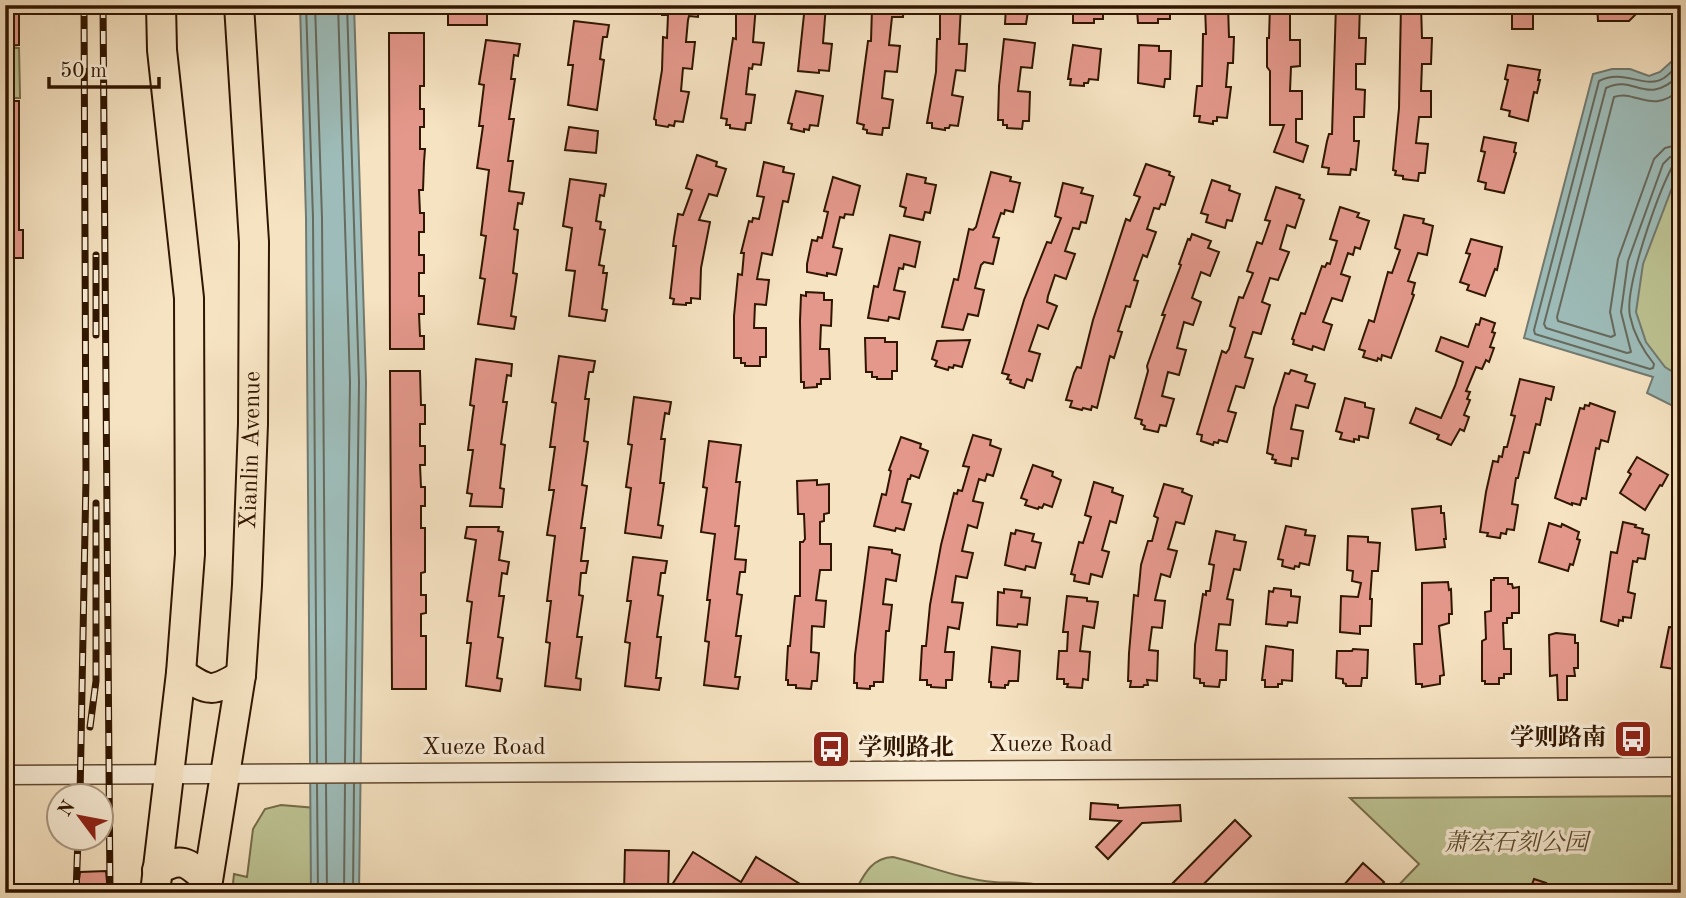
<svg xmlns="http://www.w3.org/2000/svg" width="1686" height="898" viewBox="0 0 1686 898" font-family="'Old Standard TT','Noto Serif SC',serif">
	<rect width="100%" height="100%" fill="#f6e3c2"/>
	<filter id="stains"><feTurbulence type="fractalNoise" baseFrequency=".00286" numOctaves="4"/><feColorMatrix values="0 0 0 0 .2 0 0 0 0 .09 0 0 0 0 .02 0 0 0 .5 -.17"/></filter>
	<radialGradient id="worn" r=".72"><stop offset=".6" stop-color="#630" stop-opacity="0"/><stop offset="1" stop-color="#630" stop-opacity=".3"/></radialGradient>
	<!-- green -->
	<g fill="#bdc393" stroke="#766c4a" stroke-width="2">
		<path d="M 5,48 L 19,48 L 20,98 L 5,98 Z"/>
		<path d="M 1681,148 L 1681,385 L 1676,382 L 1635,331 L 1632,288 Z"/>
		<path d="M 1681,796 L 1681,893 L 1391,893 L 1419,864 L 1350,798 Z"/>
		<path d="M 281,805 L 316,808 L 312,893 L 232,893 L 234,874 L 247,877 L 253,829 L 265,809 Z"/>
		<path d="M 893,857 C 927,865 959,879 994,882 C 1012,884 1040,879 1052,893 L 854,893 C 864,875 871,858 893,857 Z"/>
	</g>
	<!-- water -->
	<g fill="#9ebdba" stroke="#727a70" stroke-width="2">
		<path d="M 300,5 L 354,5 L 366,382 L 359,893 L 311,893 L 306,218 Z"/>
		<path d="M 1681,53 L 1681,164 L 1643,264 L 1636,312 L 1646,342 L 1665,367 L 1681,377 L 1681,410 L 1647,393 L 1653,377 L 1524,338 L 1593,74 L 1612,69 L 1630,69 L 1649,76 L 1660,72 Z"/>
	</g>
	<g fill="none" stroke-linecap="round" stroke-linejoin="round">
		<!-- shore -->
		<g stroke="#676a5d" stroke-width="2">
			<path d="M 306,5 L 313,218 L 317,763"/>
			<path d="M 315,5 L 322,218 L 326,763"/>
			<path d="M 338,5 L 350,382 L 345,763"/>
			<path d="M 347,5 L 359,382 L 354,763"/>
			<path d="M 1681,62 C 1676,67 1670,74 1664,78 C 1645,90 1624,68 1599,81 L 1534,330 L 1535,334 L 1650,369 L 1653,368 L 1654,364 C 1642,349 1634,335 1630,316 C 1624,288 1658,194 1672,167 L 1681,163"/>
			<path d="M 1681,74 C 1644,109 1636,73 1606,88 L 1544,324 L 1546,328 L 1627,353 L 1631,352 L 1621,312 L 1628,261 L 1663,164 L 1670,157 L 1681,155"/>
			<path d="M 1681,89 C 1651,116 1636,89 1614,97 L 1557,317 L 1558,321 L 1611,337 L 1615,335 L 1610,312 L 1618,259 L 1654,159 L 1665,148 L 1681,144"/>
			<path d="M 317,784 L 318,893"/>
			<path d="M 326,784 L 327,893"/>
			<path d="M 344,893 L 345,784"/>
			<path d="M 353,893 L 354,784"/>
		</g>
	</g>
	<!-- building -->
	<g fill="#e4988b" stroke="#301600" stroke-width="2">
		<path d="M 5,5 L 19,5 L 19,45 L 5,46 Z"/>
		<rect x="448" y="5" width="39" height="20"/>
		<path d="M 662,5 L 699,5 L 698,17 L 689,16 L 688,20 L 686,42 L 695,42 L 692,69 L 683,68 L 681,91 L 689,92 L 683,122 L 675,121 L 674,126 L 669,125 L 668,127 L 656,125 L 656,120 L 654,119 L 662,70 L 663,37 L 667,38 L 668,15 L 662,15 Z"/>
		<path d="M 739,5 L 756,5 L 753,42 L 764,43 L 761,65 L 753,64 L 752,69 L 749,68 L 746,94 L 755,95 L 751,123 L 746,123 L 745,130 L 730,128 L 730,125 L 726,125 L 727,119 L 721,118 L 733,38 L 736,39 L 736,7 Z"/>
		<path d="M 805,5 L 826,5 L 823,43 L 832,44 L 829,71 L 819,70 L 819,73 L 798,71 Z"/>
		<path d="M 875,5 L 904,5 L 903,17 L 892,17 L 889,45 L 900,46 L 897,72 L 885,71 L 882,98 L 893,100 L 889,128 L 883,128 L 882,135 L 867,133 L 867,130 L 863,129 L 864,125 L 857,123 L 868,41 L 871,41 L 872,8 L 875,8 Z"/>
		<path d="M 940,5 L 961,5 L 959,44 L 967,44 L 965,71 L 956,70 L 952,95 L 963,97 L 958,126 L 950,125 L 949,128 L 945,128 L 945,130 L 932,128 L 932,123 L 927,123 L 936,72 L 937,39 L 940,39 Z"/>
		<path d="M 1029,5 L 1026,24 L 1005,24 L 1006,6 Z"/>
		<path d="M 1076,5 L 1103,5 L 1103,19 L 1094,19 L 1094,23 L 1073,23 L 1073,7 Z"/>
		<path d="M 1141,5 L 1170,5 L 1170,19 L 1158,19 L 1158,23 L 1138,23 L 1137,10 L 1140,10 Z"/>
		<path d="M 1205,5 L 1228,5 L 1229,37 L 1234,37 L 1233,63 L 1228,63 L 1226,87 L 1231,87 L 1227,118 L 1217,117 L 1217,121 L 1213,121 L 1213,124 L 1199,122 L 1200,116 L 1194,116 L 1197,86 L 1202,86 L 1203,34 L 1206,34 Z"/>
		<path d="M 1270,5 L 1290,5 L 1290,40 L 1300,40 L 1300,66 L 1291,67 L 1290,91 L 1302,91 L 1302,119 L 1296,119 L 1296,142 L 1308,146 L 1303,162 L 1274,152 L 1284,125 L 1270,125 L 1270,71 L 1267,67 L 1267,38 L 1269,38 Z"/>
		<path d="M 1336,5 L 1360,5 L 1359,38 L 1366,38 L 1365,64 L 1356,64 L 1356,89 L 1365,90 L 1364,117 L 1354,117 L 1354,141 L 1359,141 L 1356,170 L 1351,169 L 1350,175 L 1328,174 L 1329,168 L 1322,167 L 1327,141 L 1329,134 L 1332,134 Z"/>
		<path d="M 1401,5 L 1421,5 L 1422,38 L 1432,38 L 1431,64 L 1422,64 L 1421,91 L 1431,91 L 1431,117 L 1419,117 L 1416,143 L 1428,144 L 1425,173 L 1419,173 L 1418,181 L 1403,179 L 1403,176 L 1395,175 L 1396,171 L 1393,170 L 1399,108 Z"/>
		<rect x="1512" y="5" width="21" height="24"/>
		<path d="M 1597,5 L 1645,5 L 1629,21 L 1598,21 Z"/>
		<path d="M 574,21 L 609,25 L 607,37 L 603,37 L 600,59 L 604,60 L 597,110 L 568,105 L 573,65 L 568,65 Z"/>
		<path d="M 389,33 L 424,33 L 424,86 L 420,86 L 420,109 L 424,109 L 424,127 L 420,127 L 420,149 L 425,149 L 424,162 L 423,190 L 419,190 L 420,213 L 424,213 L 424,232 L 419,232 L 419,255 L 424,255 L 424,273 L 419,273 L 419,296 L 424,296 L 424,314 L 419,314 L 420,336 L 424,336 L 424,349 L 390,349 Z"/>
		<path d="M 1004,39 L 1035,43 L 1032,68 L 1021,67 L 1018,91 L 1030,92 L 1029,121 L 1023,121 L 1022,129 L 1007,128 L 1007,125 L 1003,125 L 1003,120 L 998,120 L 999,86 Z"/>
		<path d="M 486,40 L 520,44 L 518,56 L 514,55 L 511,79 L 515,79 L 509,119 L 514,119 L 508,161 L 513,161 L 509,191 L 524,193 L 522,204 L 518,203 L 514,229 L 518,230 L 513,273 L 517,274 L 511,316 L 516,317 L 514,329 L 478,324 L 485,279 L 480,278 L 486,236 L 481,235 L 489,170 L 477,168 L 483,126 L 479,126 L 484,85 L 479,84 Z"/>
		<path d="M 1073,45 L 1101,49 L 1098,80 L 1089,79 L 1088,83 L 1084,83 L 1084,86 L 1070,85 L 1071,79 L 1068,79 Z"/>
		<path d="M 1139,45 L 1159,46 L 1159,51 L 1171,51 L 1170,79 L 1165,79 L 1164,87 L 1138,83 Z"/>
		<path d="M 1508,65 L 1540,70 L 1538,80 L 1540,80 L 1537,93 L 1534,92 L 1528,121 L 1509,116 L 1510,111 L 1501,109 L 1508,80 L 1505,79 Z"/>
		<path d="M 796,91 L 823,96 L 818,126 L 810,125 L 809,130 L 804,129 L 804,132 L 791,129 L 792,124 L 788,123 Z"/>
		<path d="M 5,101 L 19,101 L 19,230 L 23,230 L 23,258 L 5,258 Z"/>
		<path d="M 569,127 L 598,131 L 596,153 L 565,150 Z"/>
		<path d="M 1484,137 L 1516,143 L 1514,152 L 1516,153 L 1504,193 L 1485,189 L 1486,183 L 1478,181 L 1485,152 L 1481,151 Z"/>
		<path d="M 697,155 L 717,162 L 716,166 L 726,169 L 717,196 L 709,194 L 699,220 L 710,222 L 701,268 L 700,299 L 691,298 L 691,303 L 686,303 L 686,305 L 673,304 L 674,299 L 670,298 L 676,246 L 673,246 L 674,238 L 678,214 L 683,215 L 692,190 L 686,188 Z"/>
		<path d="M 764,162 L 784,167 L 783,172 L 794,174 L 788,202 L 783,201 L 772,255 L 762,253 L 757,279 L 769,280 L 766,305 L 755,304 L 754,328 L 766,328 L 766,357 L 760,357 L 760,366 L 745,366 L 745,363 L 741,363 L 741,358 L 734,358 L 734,316 L 738,274 L 742,275 L 744,253 L 741,253 L 749,221 L 752,222 L 753,218 L 759,219 L 764,197 L 757,196 Z"/>
		<path d="M 1146,164 L 1170,172 L 1169,175 L 1174,177 L 1165,205 L 1161,204 L 1159,209 L 1154,208 L 1147,229 L 1156,232 L 1147,257 L 1143,255 L 1134,280 L 1138,281 L 1130,307 L 1126,306 L 1118,331 L 1122,332 L 1114,358 L 1110,356 L 1097,408 L 1092,406 L 1091,410 L 1083,408 L 1082,410 L 1070,407 L 1072,401 L 1066,400 L 1074,373 L 1077,367 L 1081,368 L 1093,320 L 1126,219 L 1130,221 L 1140,197 L 1134,195 Z"/>
		<path d="M 991,172 L 1011,177 L 1010,181 L 1020,183 L 1013,212 L 1005,210 L 1004,214 L 1001,213 L 993,237 L 999,238 L 993,264 L 984,262 L 981,265 L 975,288 L 984,290 L 978,316 L 968,314 L 963,330 L 942,327 L 954,279 L 958,280 L 969,229 L 973,230 L 976,227 Z"/>
		<path d="M 907,174 L 926,178 L 925,183 L 936,185 L 930,213 L 925,212 L 923,220 L 904,216 L 906,208 L 900,206 Z"/>
		<path d="M 833,177 L 860,186 L 853,215 L 845,214 L 844,218 L 840,217 L 833,247 L 842,249 L 836,275 L 827,273 L 827,276 L 807,272 L 807,264 L 812,240 L 817,241 L 818,237 L 822,238 L 828,212 L 824,211 Z"/>
		<path d="M 570,179 L 606,184 L 604,196 L 600,195 L 596,221 L 601,222 L 600,229 L 605,230 L 599,265 L 604,266 L 603,273 L 607,273 L 602,309 L 607,310 L 605,321 L 569,316 L 575,271 L 566,270 L 572,228 L 563,226 Z"/>
		<path d="M 1212,180 L 1230,186 L 1229,190 L 1240,194 L 1232,221 L 1227,220 L 1225,228 L 1206,222 L 1208,215 L 1201,213 Z"/>
		<path d="M 1063,183 L 1083,188 L 1081,193 L 1093,196 L 1086,223 L 1081,222 L 1079,229 L 1073,228 L 1065,251 L 1075,254 L 1066,279 L 1055,275 L 1048,296 L 1047,302 L 1057,306 L 1048,329 L 1038,325 L 1029,351 L 1040,354 L 1032,381 L 1027,379 L 1024,388 L 1010,383 L 1011,380 L 1007,379 L 1009,375 L 1002,373 L 1024,300 L 1047,242 L 1051,243 L 1061,218 L 1055,216 Z"/>
		<path d="M 1276,187 L 1300,195 L 1299,198 L 1304,200 L 1295,228 L 1287,225 L 1280,249 L 1289,252 L 1278,280 L 1270,278 L 1262,302 L 1270,305 L 1261,334 L 1253,332 L 1245,357 L 1253,359 L 1244,388 L 1236,386 L 1228,411 L 1236,413 L 1227,442 L 1219,440 L 1218,443 L 1214,442 L 1213,445 L 1201,441 L 1202,435 L 1197,434 L 1222,351 L 1226,353 L 1229,349 L 1235,328 L 1230,326 L 1239,297 L 1243,298 L 1253,273 L 1247,271 L 1257,242 L 1262,244 L 1270,221 L 1265,220 Z"/>
		<path d="M 1340,207 L 1359,213 L 1357,217 L 1369,221 L 1360,249 L 1355,247 L 1353,255 L 1348,253 L 1341,274 L 1350,277 L 1342,301 L 1332,298 L 1323,322 L 1332,325 L 1324,350 L 1313,346 L 1312,350 L 1293,344 L 1294,340 L 1292,339 L 1301,313 L 1305,314 L 1322,266 L 1325,267 L 1327,263 L 1330,264 L 1337,241 L 1330,239 Z"/>
		<path d="M 1404,215 L 1424,219 L 1423,223 L 1433,226 L 1427,255 L 1418,253 L 1408,281 L 1415,283 L 1412,294 L 1414,295 L 1391,358 L 1382,355 L 1381,360 L 1378,358 L 1377,361 L 1363,357 L 1365,351 L 1359,349 L 1369,320 L 1374,322 L 1388,272 L 1392,273 L 1400,250 L 1395,248 Z"/>
		<path d="M 1192,234 L 1211,241 L 1208,248 L 1219,252 L 1210,276 L 1201,272 L 1192,298 L 1201,302 L 1193,325 L 1184,322 L 1177,348 L 1186,350 L 1179,375 L 1168,372 L 1162,396 L 1174,399 L 1166,426 L 1160,425 L 1158,432 L 1144,429 L 1145,426 L 1141,424 L 1142,420 L 1135,418 L 1148,371 L 1147,366 L 1165,315 L 1162,315 L 1181,265 L 1179,264 L 1188,239 L 1190,240 Z"/>
		<path d="M 890,235 L 920,242 L 915,267 L 904,264 L 903,269 L 899,268 L 894,290 L 905,292 L 899,319 L 889,317 L 888,321 L 868,318 L 874,286 L 878,287 L 879,283 Z"/>
		<path d="M 1471,239 L 1502,247 L 1497,270 L 1495,269 L 1485,296 L 1467,290 L 1469,285 L 1460,282 L 1470,254 L 1466,253 Z"/>
		<path d="M 806,292 L 824,293 L 824,300 L 832,300 L 831,326 L 821,325 L 820,349 L 829,349 L 830,379 L 821,379 L 821,384 L 817,384 L 817,387 L 804,388 L 804,382 L 801,382 L 800,321 L 801,295 L 806,296 Z"/>
		<path d="M 1481,318 L 1495,323 L 1492,332 L 1495,333 L 1490,347 L 1494,348 L 1489,362 L 1486,360 L 1482,369 L 1476,367 L 1466,391 L 1470,392 L 1467,399 L 1470,400 L 1464,415 L 1469,417 L 1464,431 L 1460,429 L 1451,445 L 1437,439 L 1439,435 L 1410,423 L 1416,408 L 1441,418 L 1455,386 L 1463,362 L 1436,351 L 1441,337 L 1468,347 L 1476,324 L 1479,325 Z"/>
		<path d="M 865,338 L 885,338 L 885,342 L 897,342 L 897,371 L 892,371 L 892,379 L 877,379 L 877,377 L 872,377 L 872,372 L 866,372 Z"/>
		<path d="M 970,340 L 962,367 L 954,365 L 953,368 L 949,367 L 948,370 L 935,366 L 937,361 L 932,359 L 937,341 Z"/>
		<path d="M 559,356 L 595,361 L 593,372 L 589,372 L 585,399 L 589,399 L 584,441 L 588,442 L 582,485 L 587,486 L 581,528 L 585,528 L 581,561 L 588,561 L 586,573 L 581,573 L 579,595 L 583,596 L 577,637 L 582,637 L 576,678 L 581,679 L 580,690 L 545,686 L 550,643 L 546,642 L 551,601 L 547,601 L 555,536 L 547,535 L 554,490 L 549,490 L 555,447 L 550,447 L 556,403 L 552,402 Z"/>
		<path d="M 476,359 L 512,364 L 511,376 L 507,375 L 503,402 L 507,402 L 501,444 L 505,445 L 500,488 L 504,489 L 502,507 L 470,506 L 472,494 L 467,493 L 473,450 L 468,450 L 474,406 L 470,405 Z"/>
		<path d="M 1291,370 L 1307,375 L 1305,381 L 1315,384 L 1308,408 L 1296,405 L 1291,429 L 1303,431 L 1298,459 L 1292,458 L 1291,466 L 1275,463 L 1276,460 L 1272,459 L 1273,455 L 1267,453 L 1274,408 L 1285,373 L 1289,374 Z"/>
		<path d="M 390,371 L 420,371 L 421,405 L 425,405 L 425,424 L 420,424 L 420,446 L 425,446 L 425,465 L 420,465 L 421,487 L 425,487 L 425,506 L 421,506 L 421,528 L 425,528 L 425,572 L 421,573 L 421,595 L 426,595 L 426,613 L 421,614 L 421,636 L 426,636 L 426,689 L 392,689 Z"/>
		<path d="M 1520,379 L 1554,387 L 1551,400 L 1546,398 L 1540,425 L 1536,424 L 1529,453 L 1524,452 L 1518,478 L 1516,478 L 1512,504 L 1518,505 L 1514,530 L 1507,529 L 1506,534 L 1501,533 L 1500,538 L 1487,536 L 1488,533 L 1480,532 L 1486,492 L 1493,461 L 1498,462 L 1499,456 L 1502,457 L 1504,447 L 1507,447 L 1515,416 L 1511,415 Z"/>
		<path d="M 634,397 L 671,402 L 669,414 L 665,413 L 661,439 L 665,439 L 660,483 L 664,483 L 658,525 L 663,526 L 661,538 L 625,533 L 631,488 L 626,487 L 632,445 L 628,444 Z"/>
		<path d="M 1345,398 L 1365,403 L 1365,407 L 1374,409 L 1368,438 L 1359,436 L 1359,440 L 1354,439 L 1354,442 L 1340,439 L 1342,433 L 1336,431 Z"/>
		<path d="M 1590,403 L 1615,412 L 1608,442 L 1601,440 L 1599,449 L 1596,448 L 1586,499 L 1582,498 L 1580,505 L 1572,503 L 1572,505 L 1555,498 L 1580,408 L 1584,409 L 1585,405 L 1589,406 Z"/>
		<path d="M 973,435 L 991,440 L 990,445 L 1001,449 L 993,476 L 987,474 L 985,481 L 979,479 L 973,501 L 983,503 L 977,528 L 968,525 L 962,551 L 973,553 L 967,578 L 956,576 L 952,602 L 963,603 L 959,629 L 948,627 L 945,652 L 954,652 L 952,680 L 946,680 L 946,688 L 931,687 L 931,685 L 927,685 L 927,680 L 920,680 L 922,646 L 926,646 L 930,605 L 941,545 L 954,493 L 957,494 L 958,490 L 962,491 L 969,467 L 963,466 Z"/>
		<path d="M 901,437 L 921,444 L 920,448 L 928,451 L 919,478 L 911,475 L 910,479 L 908,479 L 902,502 L 911,504 L 904,530 L 896,528 L 895,531 L 874,526 L 882,494 L 886,495 L 891,471 L 889,470 Z"/>
		<path d="M 709,441 L 741,445 L 736,482 L 740,482 L 735,526 L 739,526 L 735,559 L 746,560 L 745,572 L 740,572 L 737,594 L 742,595 L 736,636 L 741,636 L 735,677 L 740,677 L 738,689 L 704,685 L 709,642 L 705,641 L 710,600 L 707,600 L 715,534 L 701,532 L 707,488 L 703,487 Z"/>
		<path d="M 1637,457 L 1668,475 L 1662,486 L 1660,485 L 1645,510 L 1620,493 L 1631,474 L 1628,472 Z"/>
		<path d="M 1033,465 L 1053,472 L 1052,476 L 1061,480 L 1052,507 L 1044,504 L 1042,508 L 1039,507 L 1038,509 L 1025,505 L 1027,500 L 1021,498 Z"/>
		<path d="M 817,480 L 817,485 L 829,484 L 829,513 L 824,514 L 824,521 L 820,522 L 820,544 L 831,544 L 831,570 L 820,570 L 816,600 L 826,601 L 824,627 L 812,626 L 811,652 L 819,653 L 817,681 L 812,681 L 811,689 L 796,688 L 796,685 L 788,685 L 788,680 L 786,680 L 788,646 L 790,646 L 795,596 L 800,596 L 800,542 L 803,542 L 805,539 L 804,514 L 798,514 L 797,481 Z"/>
		<path d="M 1094,482 L 1113,488 L 1112,492 L 1123,496 L 1116,523 L 1110,521 L 1102,550 L 1109,552 L 1102,577 L 1091,574 L 1089,584 L 1074,581 L 1075,575 L 1071,574 L 1079,542 L 1083,543 L 1091,517 L 1085,515 Z"/>
		<path d="M 1164,484 L 1183,489 L 1182,492 L 1192,496 L 1184,524 L 1176,522 L 1172,536 L 1168,549 L 1177,551 L 1170,577 L 1161,574 L 1155,600 L 1165,601 L 1162,628 L 1152,627 L 1149,650 L 1158,651 L 1157,681 L 1147,680 L 1148,685 L 1144,685 L 1143,687 L 1130,687 L 1131,681 L 1128,681 L 1129,653 L 1134,595 L 1138,596 L 1141,565 L 1148,541 L 1152,541 L 1158,518 L 1154,516 Z"/>
		<path d="M 1441,506 L 1441,513 L 1444,513 L 1446,539 L 1444,539 L 1445,547 L 1416,550 L 1412,509 Z"/>
		<path d="M 1623,522 L 1636,525 L 1635,527 L 1643,529 L 1642,533 L 1649,535 L 1645,559 L 1638,558 L 1637,562 L 1633,561 L 1628,592 L 1635,594 L 1631,618 L 1623,617 L 1623,621 L 1619,620 L 1618,626 L 1601,621 L 1611,552 L 1617,553 Z"/>
		<path d="M 1549,523 L 1561,527 L 1562,524 L 1579,532 L 1577,539 L 1580,540 L 1573,565 L 1570,564 L 1568,571 L 1539,562 Z"/>
		<path d="M 1286,526 L 1306,530 L 1305,535 L 1315,536 L 1309,565 L 1300,563 L 1299,567 L 1295,566 L 1294,569 L 1282,566 L 1283,560 L 1278,559 Z"/>
		<path d="M 467,527 L 499,527 L 498,531 L 503,532 L 499,560 L 509,562 L 507,574 L 502,573 L 499,596 L 504,596 L 498,637 L 503,638 L 497,678 L 502,679 L 500,691 L 466,686 L 471,643 L 467,643 L 472,602 L 467,601 L 476,540 L 465,538 Z"/>
		<path d="M 1016,530 L 1034,534 L 1032,541 L 1041,543 L 1035,568 L 1026,566 L 1025,570 L 1005,565 L 1011,533 L 1015,534 Z"/>
		<path d="M 1216,531 L 1235,535 L 1234,540 L 1246,542 L 1240,570 L 1234,569 L 1227,599 L 1233,600 L 1230,625 L 1219,624 L 1216,650 L 1227,651 L 1226,680 L 1220,680 L 1219,687 L 1204,686 L 1204,683 L 1200,683 L 1200,679 L 1194,678 L 1195,645 L 1203,594 L 1206,595 L 1206,591 L 1210,591 L 1214,565 L 1209,564 Z"/>
		<path d="M 1348,536 L 1368,537 L 1368,542 L 1380,543 L 1378,571 L 1372,571 L 1370,599 L 1372,599 L 1371,626 L 1360,626 L 1360,634 L 1340,632 L 1341,596 L 1358,597 L 1361,583 L 1352,581 L 1353,571 L 1347,570 Z"/>
		<path d="M 869,547 L 892,550 L 892,553 L 900,555 L 896,581 L 886,579 L 883,604 L 892,605 L 889,631 L 886,631 L 883,682 L 874,682 L 874,686 L 870,686 L 870,689 L 857,688 L 857,683 L 854,683 L 855,655 Z"/>
		<path d="M 633,557 L 667,561 L 665,573 L 661,573 L 658,595 L 663,596 L 657,637 L 661,637 L 656,678 L 661,678 L 659,690 L 625,686 L 630,643 L 625,642 L 631,601 L 627,601 Z"/>
		<path d="M 1494,578 L 1508,578 L 1508,584 L 1512,584 L 1513,588 L 1519,587 L 1519,613 L 1512,613 L 1512,618 L 1507,618 L 1507,623 L 1503,623 L 1504,649 L 1511,649 L 1511,674 L 1504,674 L 1504,678 L 1499,678 L 1499,684 L 1485,684 L 1485,681 L 1482,681 L 1482,641 L 1486,639 L 1485,612 L 1491,611 L 1491,580 L 1494,580 Z"/>
		<path d="M 1448,582 L 1449,590 L 1451,589 L 1452,614 L 1449,614 L 1449,623 L 1439,626 L 1444,675 L 1440,676 L 1440,684 L 1422,687 L 1422,684 L 1416,684 L 1414,644 L 1422,644 L 1422,583 Z"/>
		<path d="M 1274,588 L 1291,590 L 1291,596 L 1300,597 L 1297,623 L 1288,622 L 1287,626 L 1266,624 L 1269,591 L 1273,592 Z"/>
		<path d="M 1004,589 L 1022,591 L 1021,597 L 1030,598 L 1027,625 L 1018,624 L 1017,627 L 997,625 L 998,592 L 1004,593 Z"/>
		<path d="M 1067,596 L 1087,598 L 1087,601 L 1098,602 L 1094,628 L 1083,626 L 1080,651 L 1090,652 L 1088,680 L 1083,679 L 1082,688 L 1067,687 L 1068,684 L 1064,684 L 1064,679 L 1057,679 L 1059,651 L 1067,651 L 1068,632 L 1063,632 Z"/>
		<path d="M 1669,627 L 1681,628 L 1681,670 L 1661,667 Z"/>
		<path d="M 1556,633 L 1575,635 L 1575,643 L 1578,643 L 1578,668 L 1574,668 L 1575,676 L 1567,676 L 1567,700 L 1558,700 L 1557,675 L 1550,676 L 1549,635 Z"/>
		<path d="M 1266,646 L 1293,650 L 1292,681 L 1282,680 L 1282,684 L 1278,684 L 1278,687 L 1265,687 L 1265,680 L 1262,680 Z"/>
		<path d="M 992,647 L 1020,651 L 1018,681 L 1009,681 L 1008,685 L 1005,685 L 1005,688 L 991,687 L 991,682 L 989,682 Z"/>
		<path d="M 1353,649 L 1368,650 L 1367,678 L 1362,678 L 1361,686 L 1346,686 L 1346,684 L 1343,683 L 1343,679 L 1336,678 L 1337,651 L 1352,651 Z"/>
		<path d="M 1091,803 L 1118,805 L 1118,808 L 1180,805 L 1181,821 L 1142,823 L 1108,859 L 1096,847 L 1121,821 L 1090,819 Z"/>
		<path d="M 1235,820 L 1251,836 L 1195,893 L 1163,893 Z"/>
		<path d="M 625,850 L 669,851 L 668,891 L 693,852 L 741,882 L 756,857 L 800,884 L 798,893 L 624,893 Z"/>
		<path d="M 1363,863 L 1384,882 L 1374,893 L 1337,893 Z"/>
		<path d="M 106,871 L 108,893 L 77,893 L 80,872 Z"/>
		<path d="M 1534,879 L 1546,883 L 1543,893 L 1529,893 Z"/>
	</g>
	<g fill="none" stroke-linecap="round" stroke-linejoin="round">
		<defs>
			<path id="minor" d="M 5,775 L 1681,767"/>
			<g id="primary">
				<path d="M 181,673 C 209,692 212,693 241,675"/>
				<path d="M 157,870 C 182,857 186,861 207,880"/>
				<path d="M 155,893 L 181,673 L 190,554 L 189,298 L 162,50 L 161,5"/>
				<path id="s1" d="M 206,893 L 241,675 L 247,585 L 253,424 L 254,242 L 239,5"/>
			</g>
		</defs>
		<!-- minor casing -->
		<use href="#minor" stroke="#624930" stroke-width="21"/>
		<!-- primary casing -->
		<use href="#primary" stroke="#301600" stroke-width="32"/>
		<!-- minor -->
		<use href="#minor" stroke="#f9edd7" stroke-width="18"/>
		<!-- primary -->
		<use href="#primary" stroke="#f6e3c2" stroke-width="28"/>
		<defs>
			<g id="rail">
				<path d="M 103,5 L 110,893"/>
				<path d="M 96,335 L 96,255"/>
				<path d="M 90,727 L 96,681 L 96,503"/>
				<path d="M 80,796 L 86,477 L 84,5"/>
				<path d="M 76,893 L 78,838"/>
			</g>
		</defs>
		<!-- rail casing -->
		<use href="#rail" stroke="#301600" stroke-width="7"/>
		<!-- rail -->
		<use href="#rail" stroke="#f9edd7" stroke-width="4.5" stroke-dasharray="13" stroke-linecap="butt"/>
	</g>
	<!-- icons -->
	<defs>
		<symbol id="bus-square" viewBox="-11 -11 22 22"><rect x="-9" y="-9" width="18" height="18" rx="4" fill="#8f2418" stroke="#f9edd7"/><path d="M-5-6H5V4H4V6H2V4H-2V6H-4V4H-5ZM-3.5-4V0h7V-4ZM-3.5 1.2v1.5H-2V1.2ZM2 1.2v1.5H3.5V1.2Z" fill="#fff"/></symbol>
	</defs>
	<g fill-rule="evenodd">
		<use href="#bus-square" x="1611" y="717" width="44" height="44"/>
		<use href="#bus-square" x="809" y="727" width="44" height="44"/>
	</g>
	<g text-anchor="middle" dominant-baseline="central" stroke-width="7" stroke-linejoin="round" paint-order="stroke">
		<!-- street labels -->
		<g font-size="24" fill="#301600" stroke="#f9edd7">
			<text stroke="none"><textPath href="#s1" startOffset="446">Xianlin Avenue</textPath></text>
			<text x="1051" y="745">Xueze Road</text>
			<text x="484" y="748">Xueze Road</text>
		</g>
		<!-- poi labels -->
		<g font-size="24" font-weight="bold" fill="#301600" stroke="#f9edd7" text-anchor="end">
			<text x="1606" y="739">学则路南</text>
			<text x="858" y="749" text-anchor="start">学则路北</text>
		</g>
		<!-- park labels -->
		<g font-size="24" font-style="italic" fill="#5a4a2c" stroke="#f9edd7">
			<text x="1516" y="844">萧宏石刻公园</text>
		</g>
	</g>
	<!-- margin -->
	<rect width="1686" height="898" fill="none" stroke="#f6e3c2" stroke-width="28"/>
	<rect x="7" y="7" width="1672" height="884" fill="none" stroke="#301600" stroke-width="3.5"/>
	<rect x="14" y="14" width="1658" height="870" fill="none" stroke="#301600" stroke-width="2"/>
	<!-- north arrow -->
	<g transform="translate(80 817) rotate(302)"><circle r="33" fill="#f9edd7" stroke="#a99781" stroke-width="2"/>
	<path d="M0-5L12 26L0 18L-12 26Z" fill="#8f2418"/>
	<text y="-10" font-size="19" font-weight="bold" text-anchor="middle" fill="#301600">N</text>
	</g>
	<!-- scale -->
	<path d="M49 77v10h110v-10" fill="none" stroke="#301600" stroke-width="3.5"/>
	<text x="60" y="77" font-size="21" fill="#301600" stroke="#f9edd7" stroke-width="5" paint-order="stroke">50 m</text>
	<rect width="100%" height="100%" filter="url(#stains)"/>
	<rect width="100%" height="100%" fill="url(#worn)"/>
</svg>
